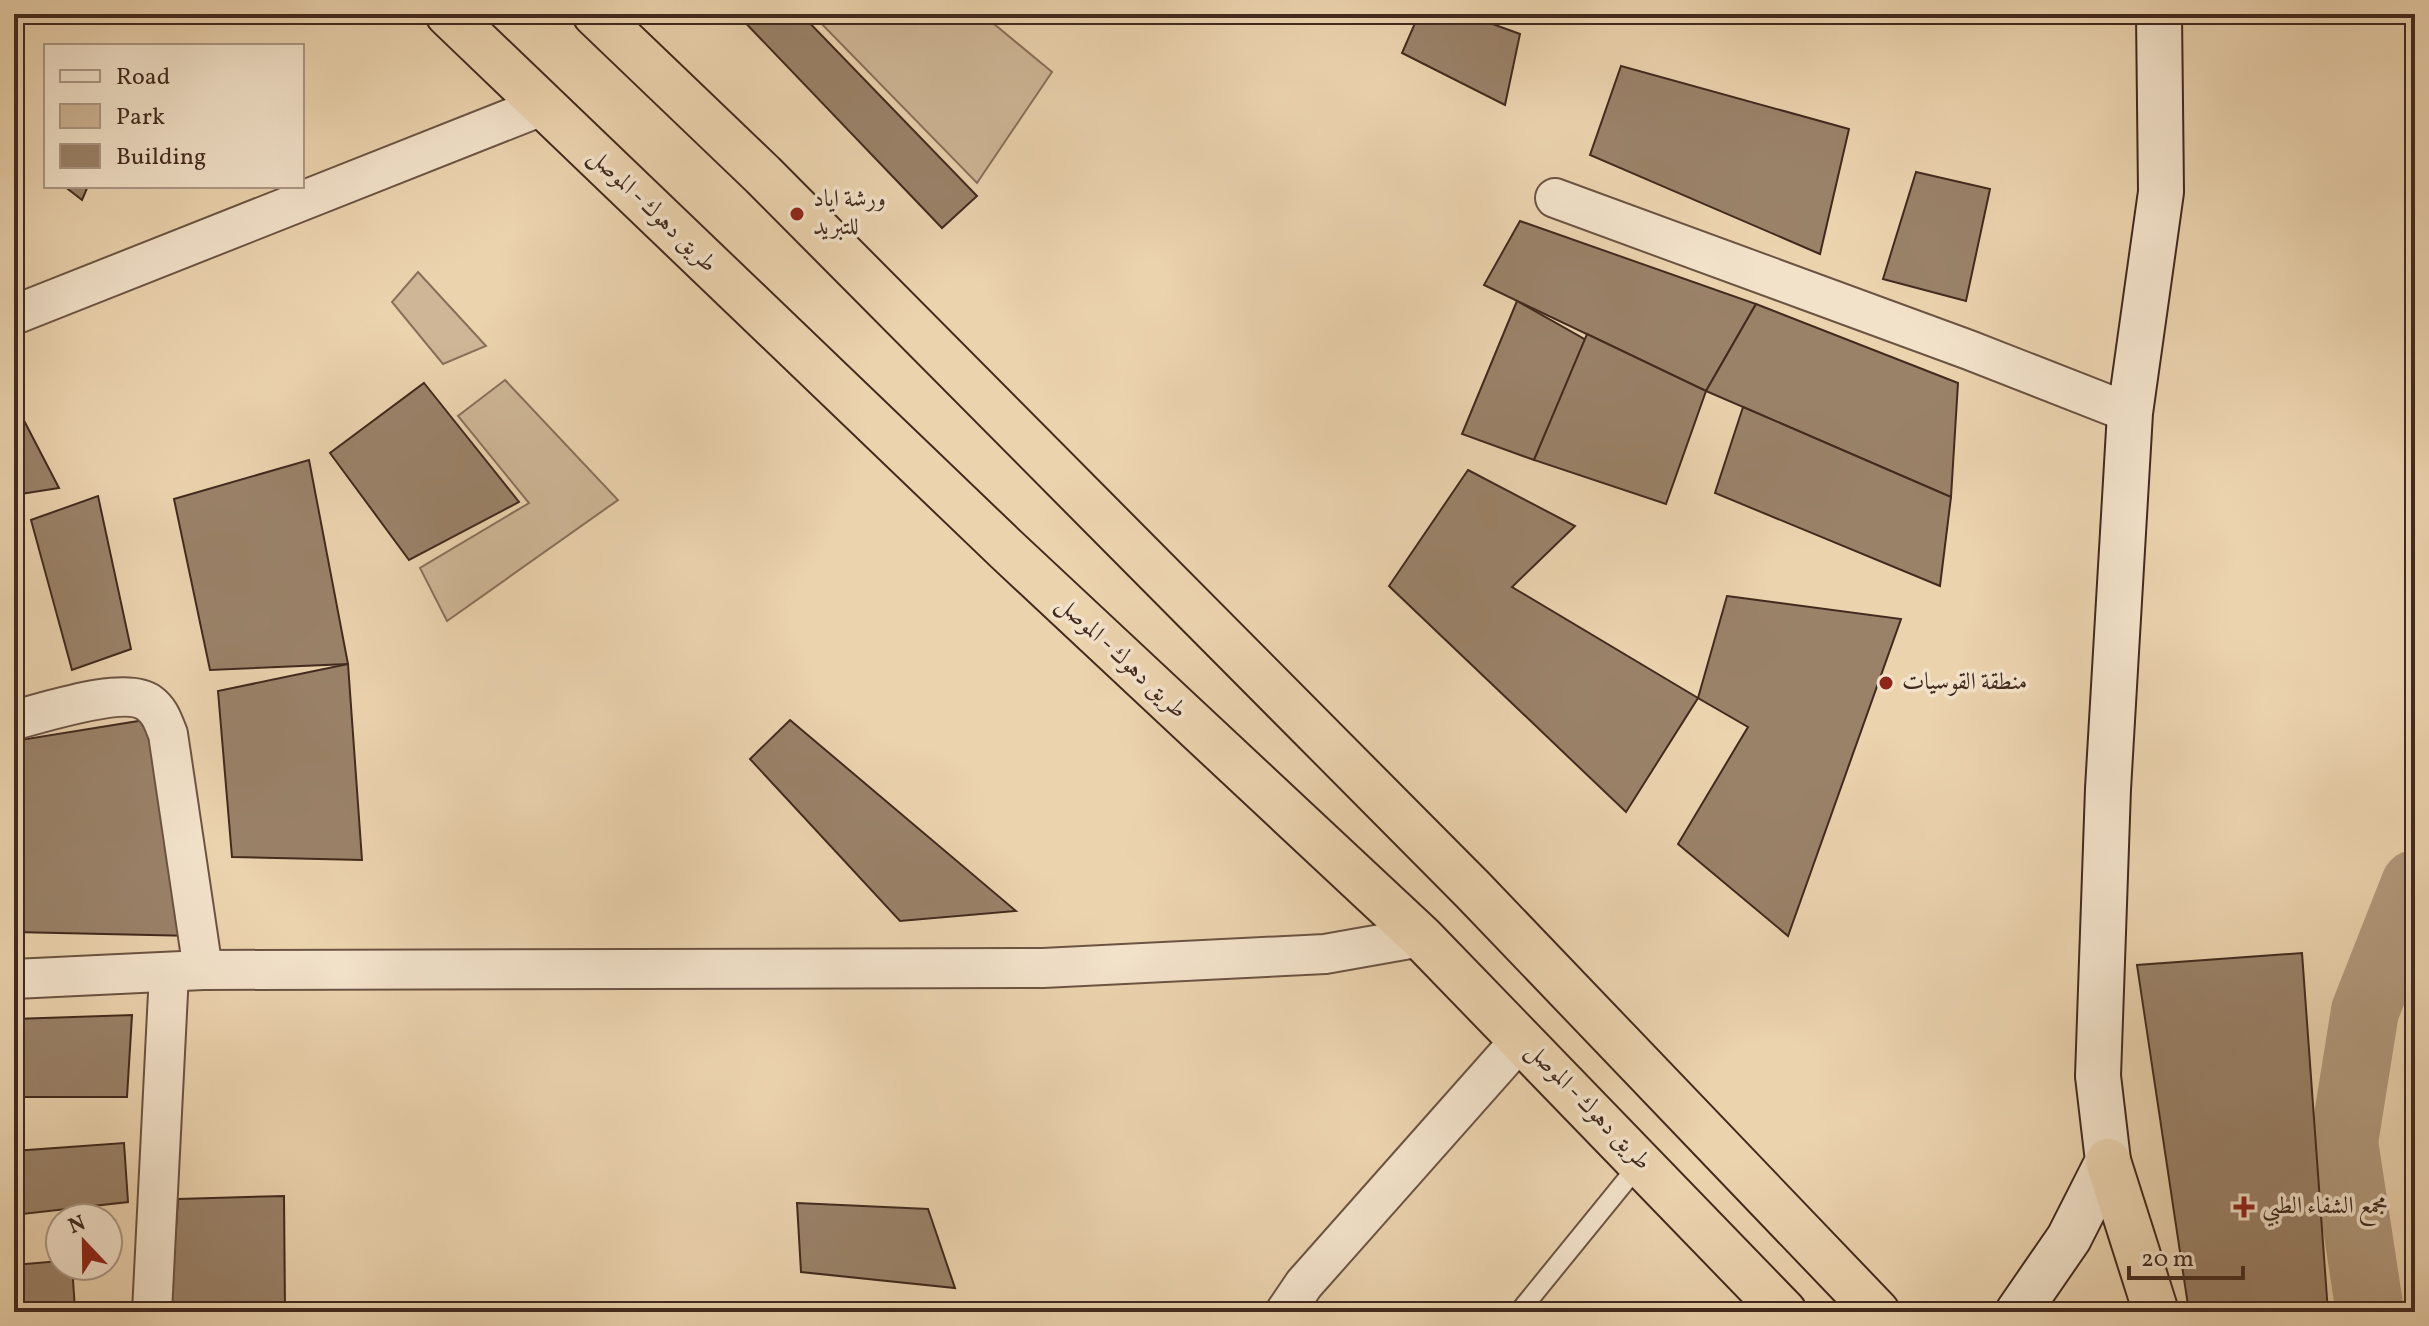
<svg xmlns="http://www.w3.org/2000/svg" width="2429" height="1326" viewBox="0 0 2429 1326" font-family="Vollkorn,Amiri,serif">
	<rect width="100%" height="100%" fill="#ebd3ae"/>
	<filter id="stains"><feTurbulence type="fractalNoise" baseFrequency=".0025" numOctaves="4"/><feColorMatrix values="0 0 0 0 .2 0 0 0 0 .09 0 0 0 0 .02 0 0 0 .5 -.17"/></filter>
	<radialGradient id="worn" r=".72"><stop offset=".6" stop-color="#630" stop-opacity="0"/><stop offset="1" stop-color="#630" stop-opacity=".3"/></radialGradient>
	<!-- green -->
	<g fill="#ceb696" stroke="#88705a" stroke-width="2">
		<path d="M 812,14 L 982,14 L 1052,72 L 977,183 Z"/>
		<path d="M 418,272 L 486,346 L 443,364 L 392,302 Z"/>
		<path d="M 505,380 L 618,500 L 447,621 L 420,568 L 529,503 L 458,416 Z"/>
	</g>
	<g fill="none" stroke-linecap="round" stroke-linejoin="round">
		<!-- river -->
		<path stroke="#b29a7d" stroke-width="68" d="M 2370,1312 L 2344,1142 L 2365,1011 L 2415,884"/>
	</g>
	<!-- building -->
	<g fill="#9a8269" stroke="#422a1f" stroke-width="2">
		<path d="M 737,14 L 801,14 L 977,196 L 942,228 Z"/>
		<path d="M 1419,14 L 1465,14 L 1520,34 L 1505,105 L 1402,53 Z"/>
		<path d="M 1621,66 L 1849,129 L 1820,254 L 1590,155 Z"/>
		<path d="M 1916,172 L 1990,189 L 1966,301 L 1883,279 Z"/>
		<path d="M 64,186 L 88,186 L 82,200 Z"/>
		<path d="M 1520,221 L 1756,304 L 1706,391 L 1484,285 Z"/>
		<path d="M 1517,301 L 1586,340 L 1534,460 L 1462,434 Z"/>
		<path d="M 1756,304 L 1958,383 L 1951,497 L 1706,391 Z"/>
		<path d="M 1587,334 L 1706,391 L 1666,504 L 1534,460 Z"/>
		<path d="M 424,383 L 519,502 L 409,560 L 330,453 Z"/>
		<path d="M 1743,407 L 1951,497 L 1940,586 L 1715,493 Z"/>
		<path d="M 18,409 L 59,488 L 14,495 L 14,410 Z"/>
		<path d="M 309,460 L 348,664 L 210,670 L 174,499 Z"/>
		<path d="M 1468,470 L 1575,526 L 1512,587 L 1698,698 L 1626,812 L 1389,586 Z"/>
		<path d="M 98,496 L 131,649 L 72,670 L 31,520 Z"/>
		<path d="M 1727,596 L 1901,619 L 1788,936 L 1678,844 L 1748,727 L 1698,698 Z"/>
		<path d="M 348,664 L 362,860 L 232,857 L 218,691 Z"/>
		<path d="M 145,720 L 194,936 L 14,932 L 14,741 Z"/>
		<path d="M 790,720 L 1016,911 L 900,921 L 750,759 Z"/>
		<path d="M 2302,953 L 2328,1312 L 2254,1312 L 2251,1304 L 2229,1312 L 2189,1312 L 2137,965 Z"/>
		<path d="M 132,1015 L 127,1097 L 14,1097 L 14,1019 Z"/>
		<path d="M 124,1143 L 128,1202 L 14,1215 L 14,1151 Z"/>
		<path d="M 284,1196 L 285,1312 L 170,1312 L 178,1199 Z"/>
		<path d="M 797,1203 L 928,1209 L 955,1288 L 801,1272 Z"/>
		<path d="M 60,1261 L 60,1266 L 72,1266 L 75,1309 L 14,1312 L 14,1265 Z"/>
		<path d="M 292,1303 L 403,1307 L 403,1312 L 291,1312 Z"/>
	</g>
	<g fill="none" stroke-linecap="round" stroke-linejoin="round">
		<defs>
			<path id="service" d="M 1519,1312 L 1641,1162"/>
			<g id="minor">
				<path d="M 1555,198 L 1969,350 L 2130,413"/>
				<path d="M 14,315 L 542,106"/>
				<path d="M 14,720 C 44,713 125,685 149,703 C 160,711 163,722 168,734 L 203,970"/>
				<path d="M 14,979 L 203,970 L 1043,968 L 1325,954 L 1421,937"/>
				<path d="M 152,1312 L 169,973"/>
				<path d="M 1285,1312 L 1304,1284 L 1522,1038"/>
			</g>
			<path id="secondary" d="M 2018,1312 L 2069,1238 L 2108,1161 L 2098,1076 L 2108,789 L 2130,413 L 2161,192 L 2159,14"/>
			<g id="trunk">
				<path d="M 448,14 L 1007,550 L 1421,937 L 1784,1312"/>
				<path d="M 595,14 L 763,175 L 1473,890 L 1877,1312"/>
				<path d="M 2108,1161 L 2156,1312"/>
			</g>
		</defs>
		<!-- service casing -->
		<use href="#service" stroke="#6c5443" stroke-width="22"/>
		<!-- minor casing -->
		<use href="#minor" stroke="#6c5443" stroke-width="42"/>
		<!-- secondary casing -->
		<use href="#secondary" stroke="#422a1f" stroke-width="48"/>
		<!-- trunk casing -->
		<use href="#trunk" stroke="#422a1f" stroke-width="48"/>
		<!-- service -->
		<use href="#service" stroke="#f2e2ca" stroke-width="18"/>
		<!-- minor -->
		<use href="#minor" stroke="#f2e2ca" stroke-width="38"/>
		<!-- secondary -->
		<use href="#secondary" stroke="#f2e2ca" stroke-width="44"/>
		<!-- trunk -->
		<use href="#trunk" stroke="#ebd3ae" stroke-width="44"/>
	</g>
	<!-- markers -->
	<g fill="#8f2418" stroke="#f2e2ca" stroke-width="3">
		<circle cx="797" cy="214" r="8"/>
		<circle cx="1886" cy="683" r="8"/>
		<path d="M2240 1195h8v8h8v8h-8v8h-8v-8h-8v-8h8z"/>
	</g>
	<g text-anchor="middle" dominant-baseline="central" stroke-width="7" stroke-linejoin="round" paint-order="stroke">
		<!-- poi labels -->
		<g font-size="24" fill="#422a1f" stroke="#f2e2ca" text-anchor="start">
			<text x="813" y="200">ورشة اياد<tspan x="813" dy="28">للتبريد</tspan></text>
			<text x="1902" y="683">منطقة القوسيات</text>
			<text x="2262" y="1207">مجمع الشفاء الطبي</text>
		</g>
		<!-- street labels -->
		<g font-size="24" fill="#422a1f" stroke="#f2e2ca">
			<text transform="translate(652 211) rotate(44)">طريق دهوك - الموصل</text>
			<text transform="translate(1121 658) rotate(43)">طريق دهوك - الموصل</text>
			<text transform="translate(1588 1107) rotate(46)">طريق دهوك - الموصل</text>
		</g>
	</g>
	<!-- margin -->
	<rect width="2429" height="1326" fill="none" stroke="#ebd3ae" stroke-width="48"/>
	<rect x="16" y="16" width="2397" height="1294" fill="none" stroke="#422a1f" stroke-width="4"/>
	<rect x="24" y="24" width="2381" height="1278" fill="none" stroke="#422a1f" stroke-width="2"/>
	<!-- legend -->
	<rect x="44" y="44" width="260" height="144" fill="#f2e2ca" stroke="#ac9886" stroke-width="2"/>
	<rect x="60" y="70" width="40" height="12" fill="#f2e2ca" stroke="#ac9886" stroke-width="2"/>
	<text x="116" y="84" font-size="24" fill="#422a1f">Road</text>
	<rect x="60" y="104" width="40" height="24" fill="#ceb696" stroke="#ac9886" stroke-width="2"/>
	<text x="116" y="124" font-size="24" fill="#422a1f">Park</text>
	<rect x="60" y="144" width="40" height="24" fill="#9a8269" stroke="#ac9886" stroke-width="2"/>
	<text x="116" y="164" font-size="24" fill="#422a1f">Building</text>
	<!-- north arrow -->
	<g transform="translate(84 1242) rotate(338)"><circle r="38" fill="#f2e2ca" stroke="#ac9886" stroke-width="2"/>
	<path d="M0-6L14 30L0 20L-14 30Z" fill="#8f2418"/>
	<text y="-12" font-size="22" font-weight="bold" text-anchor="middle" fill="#422a1f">N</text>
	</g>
	<!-- scale -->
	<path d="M2129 1266v12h114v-12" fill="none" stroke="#422a1f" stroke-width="4"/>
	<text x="2141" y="1266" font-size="24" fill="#422a1f" stroke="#f2e2ca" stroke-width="6" paint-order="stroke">20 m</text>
	<rect width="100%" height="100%" filter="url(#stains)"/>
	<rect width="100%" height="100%" fill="url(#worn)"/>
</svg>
